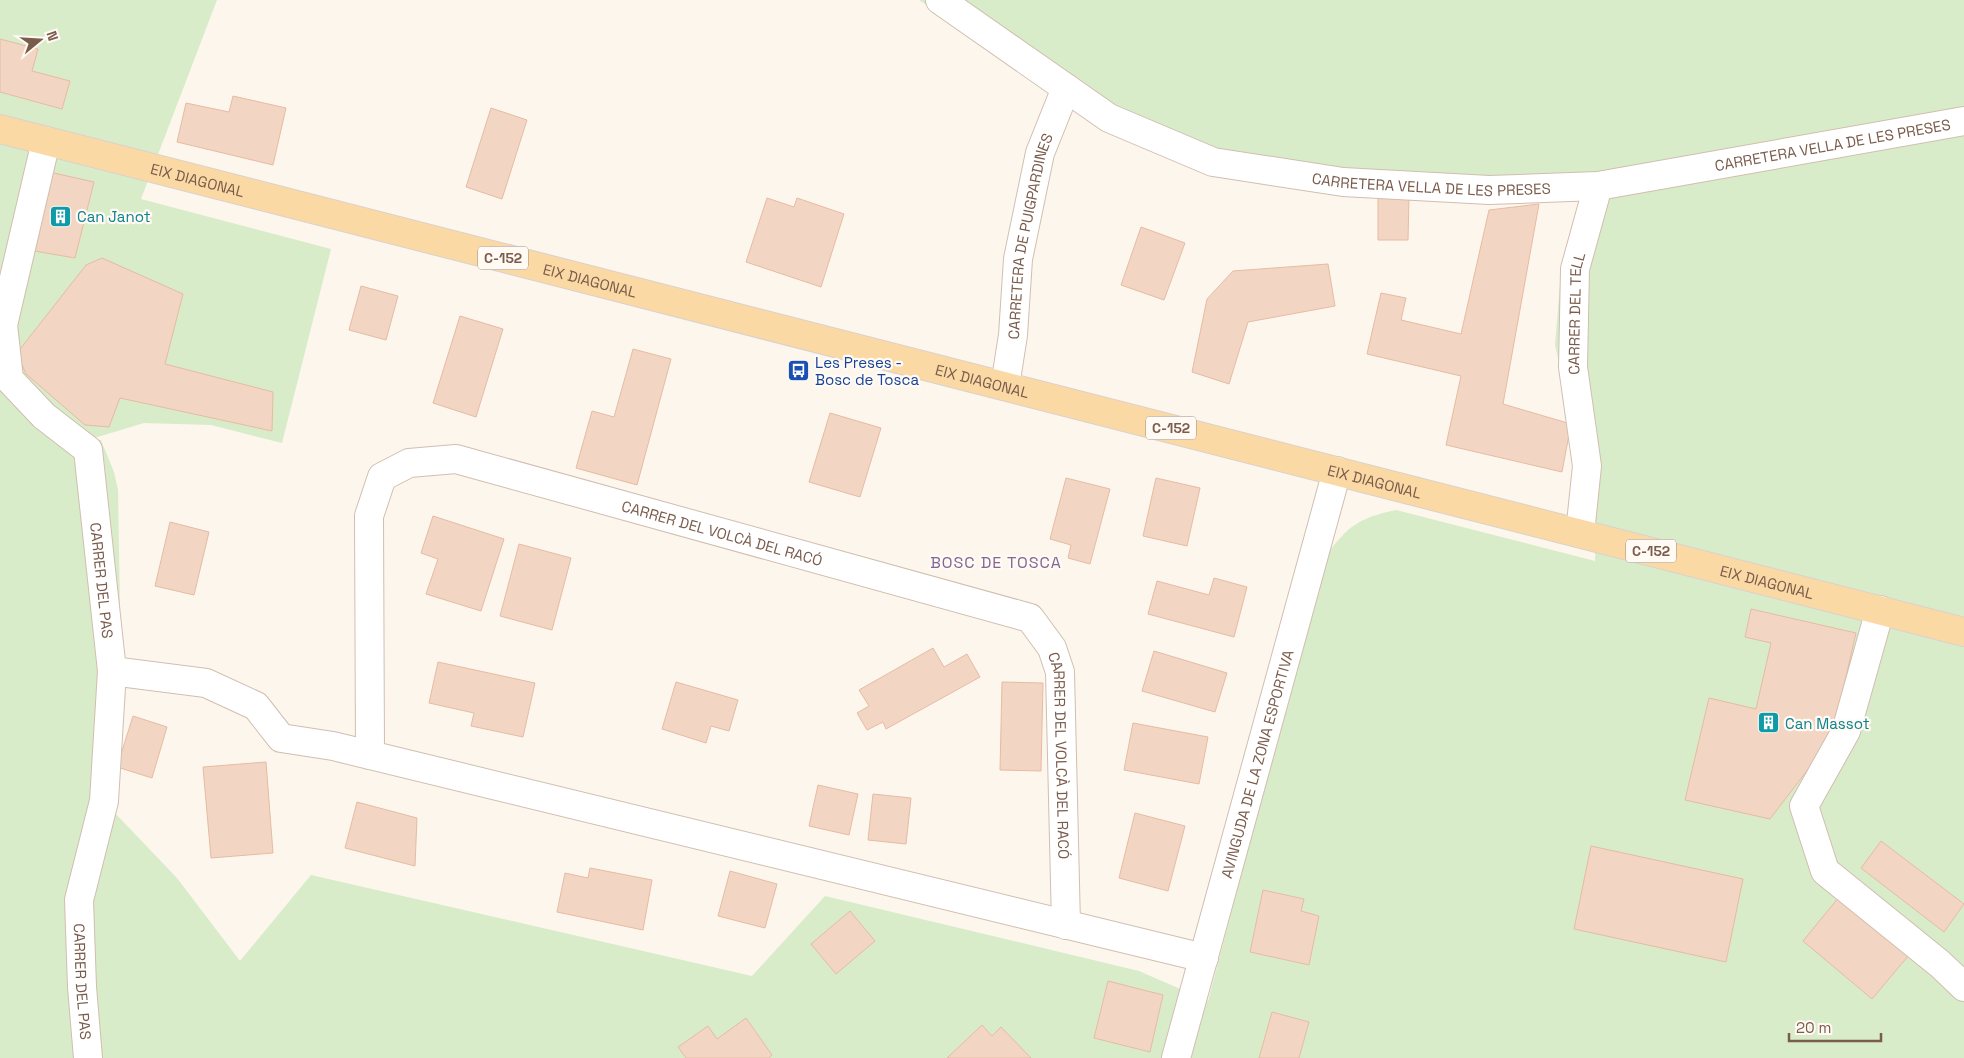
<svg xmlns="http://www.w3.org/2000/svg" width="1964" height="1058" viewBox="0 0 1964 1058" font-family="'Space Grotesk',sans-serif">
	<rect width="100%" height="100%" fill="#fdf6ec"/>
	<!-- green -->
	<path fill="#d8ecc9" d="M 0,0 L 217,0 L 141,199 L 331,249 L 282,443 L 211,425 L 144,423 L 91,439 L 101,440 L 114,472 L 118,490 L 121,666 L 112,810 L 177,878 L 240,961 L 311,875 L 752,976 L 825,896 L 1139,971 L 1208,1001 L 1325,557 C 1348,526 1358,518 1396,510 L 1595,561 L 1596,524 L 1555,345 L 1560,285 L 1577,217 L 1597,190 L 1277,185 L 1057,94 L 919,0 L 1964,0 L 1964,1058 L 0,1058 Z"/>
	<!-- building -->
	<g fill="#f3d5c3" stroke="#e6bba3">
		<path d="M 0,39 L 38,49 L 32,71 L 70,81 L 62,109 L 0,92 Z"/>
		<path d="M 233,96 L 286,108 L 273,165 L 177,142 L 186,103 L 229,112 Z"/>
		<path d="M 491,108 L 527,120 L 502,199 L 466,187 Z"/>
		<path d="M 45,171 L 94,182 L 75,258 L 29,250 Z"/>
		<path d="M 1378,196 L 1409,196 L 1408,240 L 1378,240 Z"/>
		<path d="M 767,198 L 794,207 L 797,198 L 844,214 L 821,287 L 746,262 Z"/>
		<path d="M 1539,204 L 1503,404 L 1571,424 L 1562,472 L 1446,445 L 1461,376 L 1367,354 L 1381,293 L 1406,298 L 1401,320 L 1461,334 L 1489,210 Z"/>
		<path d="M 1141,227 L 1185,243 L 1164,300 L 1121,285 Z"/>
		<path d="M 102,258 L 183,294 L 165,364 L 273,392 L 272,431 L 120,398 L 109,427 L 85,425 L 26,374 L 17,353 L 86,265 Z"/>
		<path d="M 1328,264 L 1335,306 L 1248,322 L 1229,384 L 1192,372 L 1207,299 L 1233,271 Z"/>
		<path d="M 361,286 L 398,296 L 386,340 L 349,330 Z"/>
		<path d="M 460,316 L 503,329 L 476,417 L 433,403 Z"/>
		<path d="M 633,349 L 671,359 L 637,485 L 576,468 L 592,411 L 614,417 Z"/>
		<path d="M 830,413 L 881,428 L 860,497 L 809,482 Z"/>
		<path d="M 1066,478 L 1110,489 L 1090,564 L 1068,558 L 1071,545 L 1050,539 Z"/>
		<path d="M 1156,478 L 1200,488 L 1187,546 L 1143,536 Z"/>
		<path d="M 433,516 L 504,539 L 481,611 L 426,594 L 438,559 L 421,553 Z"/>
		<path d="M 170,522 L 209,532 L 194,595 L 155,586 Z"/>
		<path d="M 519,544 L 571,558 L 552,630 L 500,616 Z"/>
		<path d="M 1214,578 L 1247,587 L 1234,637 L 1148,614 L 1157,581 L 1209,595 Z"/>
		<path d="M 1751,609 L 1856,633 L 1832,738 L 1770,819 L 1685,800 L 1709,698 L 1756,709 L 1771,643 L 1745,637 Z"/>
		<path d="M 933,648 L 944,667 L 967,654 L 980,677 L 886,729 L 883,722 L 867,730 L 857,713 L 869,706 L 859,690 Z"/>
		<path d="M 1154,651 L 1227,673 L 1215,712 L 1142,691 Z"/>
		<path d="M 438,662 L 535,683 L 523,737 L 471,726 L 474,713 L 429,703 Z"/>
		<path d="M 676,682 L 738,700 L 729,731 L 711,726 L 706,743 L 662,729 Z"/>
		<path d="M 1002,682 L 1043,683 L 1041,771 L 1000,770 Z"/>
		<path d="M 133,716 L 167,727 L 152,778 L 117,767 Z"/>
		<path d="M 1133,723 L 1208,737 L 1199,784 L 1124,770 Z"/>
		<path d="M 266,762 L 273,853 L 211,858 L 203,767 Z"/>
		<path d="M 818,785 L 858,794 L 849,835 L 809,826 Z"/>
		<path d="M 873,794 L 911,798 L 906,844 L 868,840 Z"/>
		<path d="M 357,802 L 417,818 L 415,866 L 345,848 Z"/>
		<path d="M 1135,813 L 1185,826 L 1168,891 L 1119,878 Z"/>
		<path d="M 1881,841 L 1964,904 L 1944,932 L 1861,868 Z"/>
		<path d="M 1591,846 L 1743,879 L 1726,962 L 1574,929 Z"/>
		<path d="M 590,868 L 652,880 L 643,930 L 557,912 L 565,873 L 588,878 Z"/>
		<path d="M 730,871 L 777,884 L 765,928 L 718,916 Z"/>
		<path d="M 1263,890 L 1304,899 L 1301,911 L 1319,916 L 1309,965 L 1250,952 Z"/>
		<path d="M 1839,897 L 1909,955 L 1872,999 L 1803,941 Z"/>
		<path d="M 850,911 L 875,941 L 836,974 L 811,944 Z"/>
		<path d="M 1108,981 L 1163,995 L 1150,1052 L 1094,1038 Z"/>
		<path d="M 1272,1012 L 1309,1022 L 1299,1058 L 1259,1058 Z"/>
		<path d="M 746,1018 L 772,1055 L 769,1058 L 686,1058 L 678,1047 L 708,1026 L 717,1039 Z"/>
		<path d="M 982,1025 L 992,1036 L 1001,1027 L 1031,1058 L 947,1058 Z"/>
	</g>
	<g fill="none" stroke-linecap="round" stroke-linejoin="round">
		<defs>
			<g id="street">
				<path id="s1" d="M 940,0 L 1109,118 L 1213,162 L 1343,182 L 1489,190 L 1598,186 L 1964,121"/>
				<path id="s2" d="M 46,141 L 3,325 L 9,379 L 44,416 L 88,450 L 112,671 L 104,801 L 79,900 L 82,987 L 88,1058"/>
				<path id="s3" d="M 1005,386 L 1013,335 L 1018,259 L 1040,153 L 1066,88"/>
				<path id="s4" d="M 1580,533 L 1587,466 L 1573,367 L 1575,269 L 1598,186"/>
				<path d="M 1880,610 L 1846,731 L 1804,806 L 1825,871 L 1940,964 L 1964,987"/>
				<path d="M 112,671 L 206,683 L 256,706 L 281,738 L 333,746 L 1204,958"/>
				<path id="s5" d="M 370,755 L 369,516 L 382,477 L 409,463 L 456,459 L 1030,618 L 1052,648 L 1060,672 L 1066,925"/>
				<path id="s6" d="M 1176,1058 L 1337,471"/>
			</g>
			<g id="primary">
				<path id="s7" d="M 0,129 L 1964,632"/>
			</g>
		</defs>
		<!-- street casing -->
		<use href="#street" stroke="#d1beb0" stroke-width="30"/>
		<!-- primary casing -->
		<use href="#primary" stroke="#dad1cd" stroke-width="30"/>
		<!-- street -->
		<use href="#street" stroke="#fff" stroke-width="28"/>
		<!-- primary -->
		<use href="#primary" stroke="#fbd9a5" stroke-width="28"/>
	</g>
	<!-- icons -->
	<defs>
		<symbol id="building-square" viewBox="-11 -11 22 22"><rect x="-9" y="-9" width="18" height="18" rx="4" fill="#0f9aa8" stroke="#fffaf3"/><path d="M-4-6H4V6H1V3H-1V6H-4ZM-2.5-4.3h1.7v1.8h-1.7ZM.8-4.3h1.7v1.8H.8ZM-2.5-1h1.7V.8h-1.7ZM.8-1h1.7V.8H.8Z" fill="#fff"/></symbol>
		<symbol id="bus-square" viewBox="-11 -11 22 22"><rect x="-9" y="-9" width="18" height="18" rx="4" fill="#1a4fb4" stroke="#fffaf3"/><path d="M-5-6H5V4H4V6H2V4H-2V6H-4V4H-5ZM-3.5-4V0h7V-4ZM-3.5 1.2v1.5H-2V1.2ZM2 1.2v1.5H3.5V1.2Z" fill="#fff"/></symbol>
	</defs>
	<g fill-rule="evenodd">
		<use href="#building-square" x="48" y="204" width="25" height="25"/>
		<use href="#bus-square" x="786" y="358" width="25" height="25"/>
		<use href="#building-square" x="1756" y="710" width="25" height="25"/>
	</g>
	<g text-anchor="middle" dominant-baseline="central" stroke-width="4.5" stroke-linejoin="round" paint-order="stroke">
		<!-- shield labels -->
		<g fill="#fffaf3" stroke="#a28b7f" stroke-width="1">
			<rect x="478" y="246.5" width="50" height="23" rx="4"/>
			<rect x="1146" y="416.5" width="50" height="23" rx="4"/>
			<rect x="1626" y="539.5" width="50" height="23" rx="4"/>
		</g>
		<g font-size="14" font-weight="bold" fill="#7a5c4d">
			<text x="503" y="258">C-152</text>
			<text x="1171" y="428">C-152</text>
			<text x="1651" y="551">C-152</text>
		</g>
		<!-- street labels -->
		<g font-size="15" fill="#7a5c4d" stroke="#fffaf3">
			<text stroke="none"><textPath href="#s1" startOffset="944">CARRETERA VELLA DE LES PRESES</textPath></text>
			<text stroke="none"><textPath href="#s7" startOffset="204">EIX DIAGONAL</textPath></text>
			<text stroke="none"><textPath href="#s1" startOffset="539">CARRETERA VELLA DE LES PRESES</textPath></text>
			<text stroke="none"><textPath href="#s3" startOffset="152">CARRETERA DE PUIGPARDINES</textPath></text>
			<text stroke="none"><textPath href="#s7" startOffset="609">EIX DIAGONAL</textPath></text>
			<text stroke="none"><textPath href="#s4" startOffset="221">CARRER DEL TELL</textPath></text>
			<text stroke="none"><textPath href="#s7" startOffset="1014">EIX DIAGONAL</textPath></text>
			<text stroke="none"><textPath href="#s7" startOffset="1419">EIX DIAGONAL</textPath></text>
			<text stroke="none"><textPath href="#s5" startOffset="634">CARRER DEL VOLCÀ DEL RACÓ</textPath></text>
			<text stroke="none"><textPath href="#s2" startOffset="481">CARRER DEL PAS</textPath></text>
			<text stroke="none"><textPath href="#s7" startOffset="1824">EIX DIAGONAL</textPath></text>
			<text stroke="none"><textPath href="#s5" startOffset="1099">CARRER DEL VOLCÀ DEL RACÓ</textPath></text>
			<text stroke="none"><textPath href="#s6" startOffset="305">AVINGUDA DE LA ZONA ESPORTIVA</textPath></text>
			<text stroke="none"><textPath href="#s2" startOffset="886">CARRER DEL PAS</textPath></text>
		</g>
		<!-- culture labels -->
		<g font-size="15" fill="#0d838f" stroke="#fffaf3" text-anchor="start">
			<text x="77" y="216">Can Janot</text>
			<text x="1785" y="723">Can Massot</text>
		</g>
		<!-- transit labels -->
		<g font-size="15" fill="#164399" stroke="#fffaf3" text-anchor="start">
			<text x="815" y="362">Les Preses -<tspan x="815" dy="17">Bosc de Tosca</tspan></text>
		</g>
		<!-- neighbourhood labels -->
		<g font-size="16" letter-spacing="1" fill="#846695" stroke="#fffaf3">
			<text x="996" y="562">BOSC DE TOSCA</text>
		</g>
	</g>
	<!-- north arrow -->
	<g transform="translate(40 40) rotate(72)" stroke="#fffaf3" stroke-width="4" paint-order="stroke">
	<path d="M0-4L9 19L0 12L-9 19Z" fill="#7a5c4d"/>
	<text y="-8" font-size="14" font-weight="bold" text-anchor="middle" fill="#7a5c4d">N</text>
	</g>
	<!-- scale -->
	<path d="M1789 1033v8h92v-8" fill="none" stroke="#7a5c4d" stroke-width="2.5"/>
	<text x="1796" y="1033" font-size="15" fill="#7a5c4d" stroke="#fffaf3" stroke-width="4" paint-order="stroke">20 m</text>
</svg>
